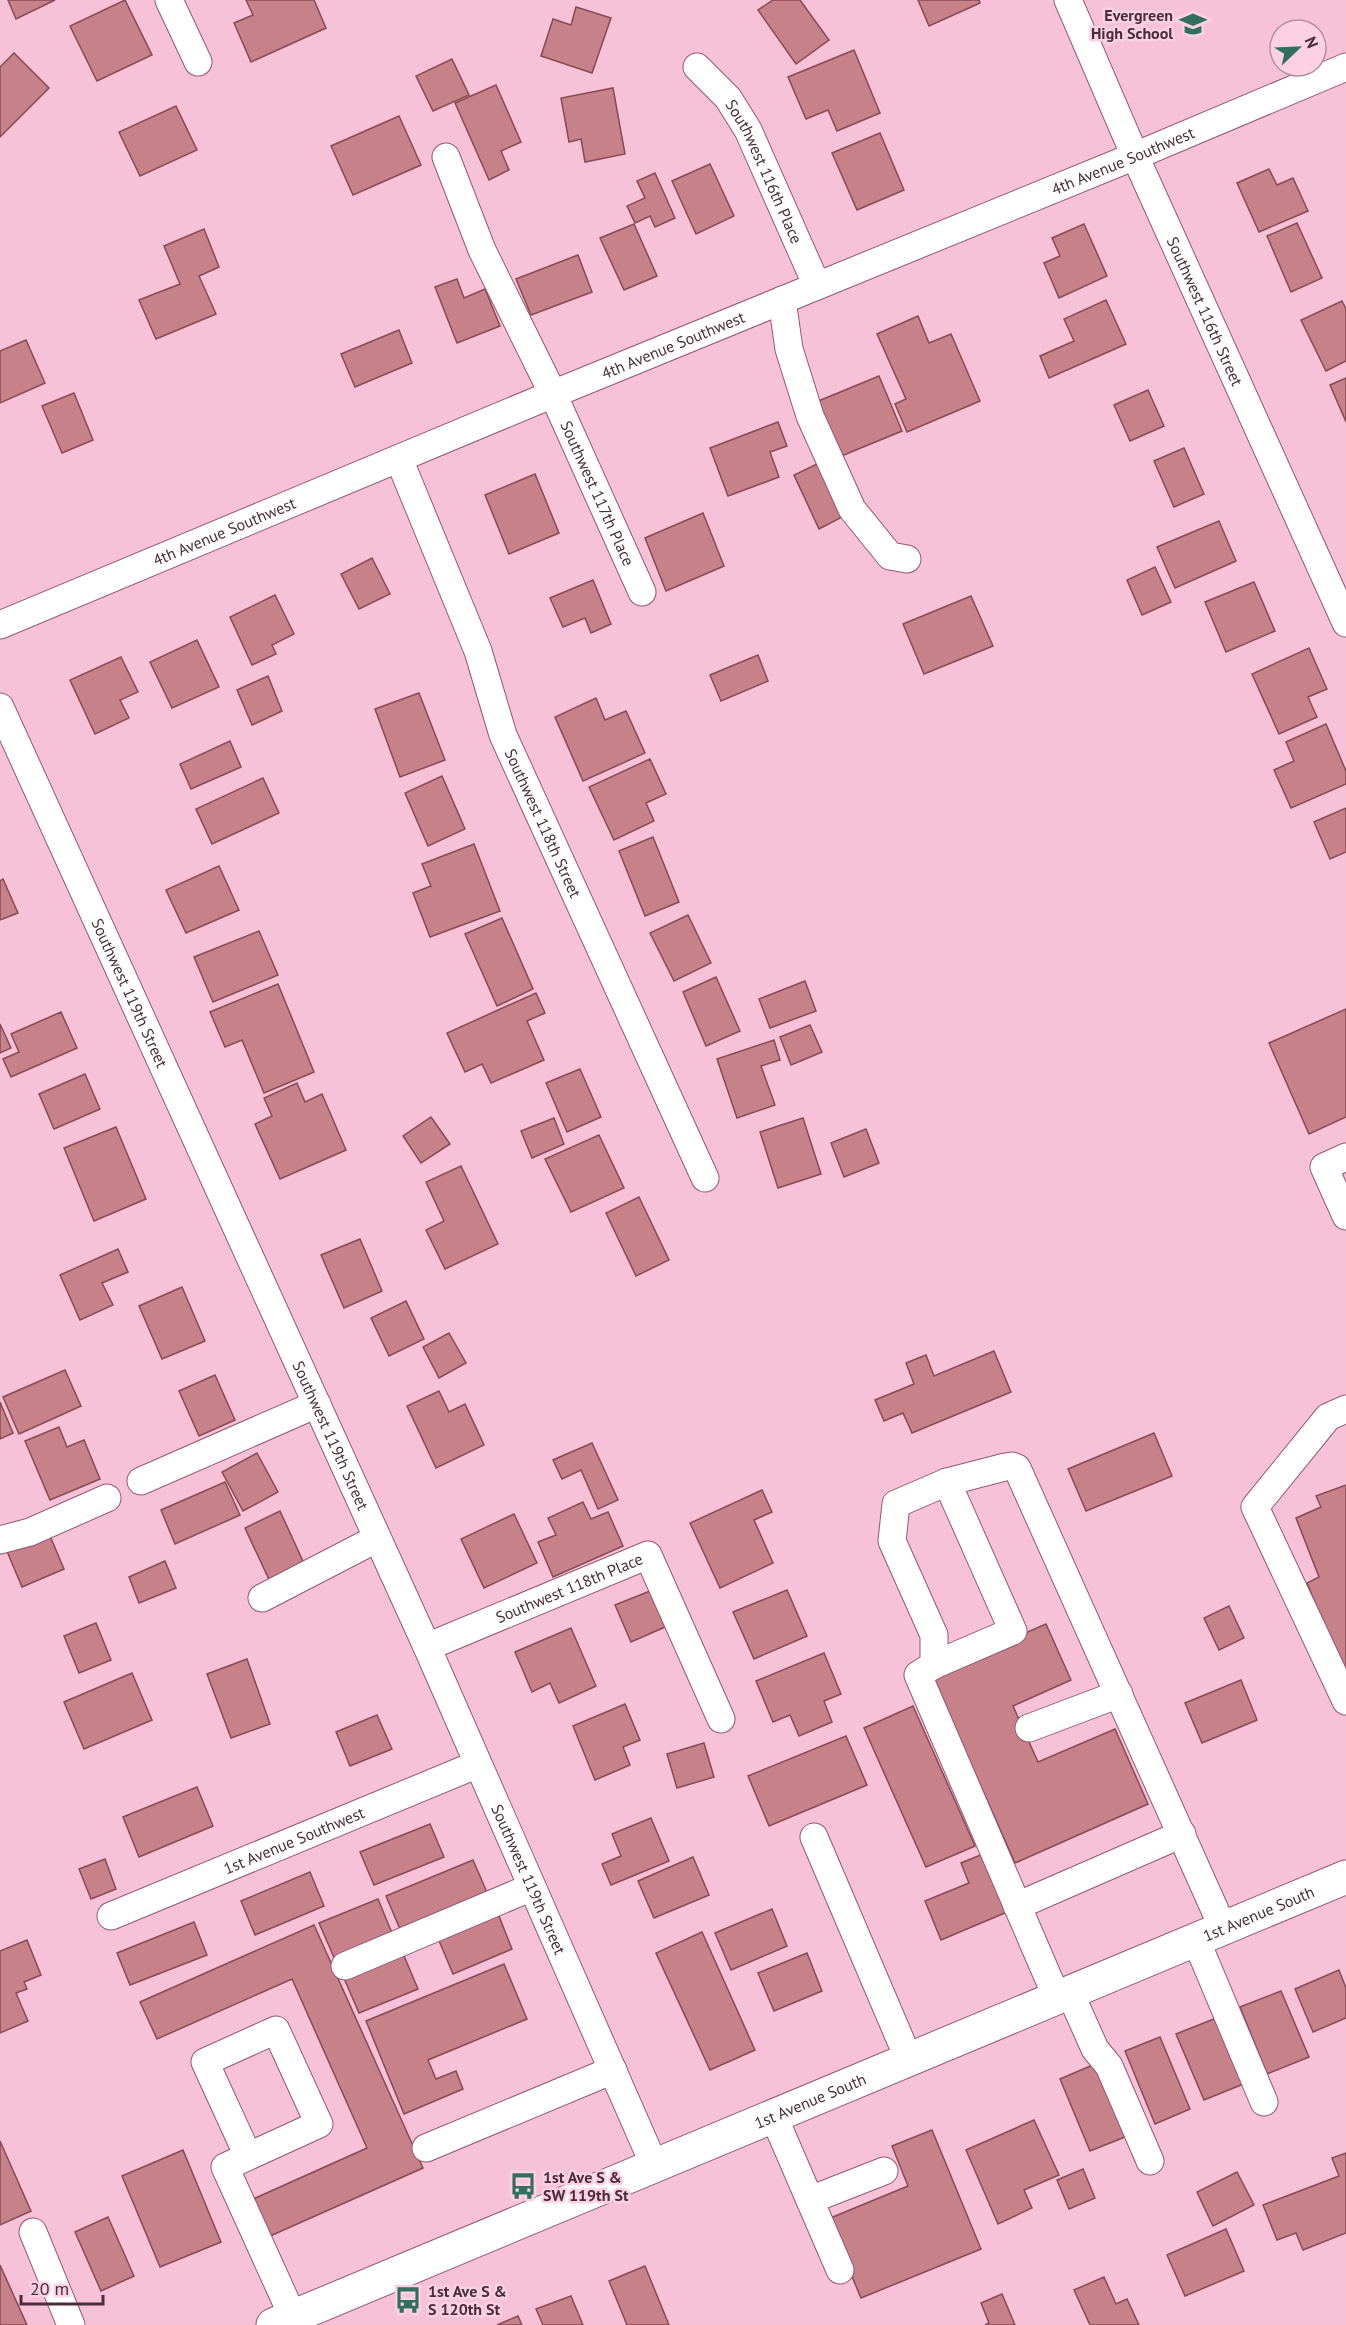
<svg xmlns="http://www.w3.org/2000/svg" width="1346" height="2325" viewBox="0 0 1346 2325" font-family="'PT Sans',sans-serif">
	<rect width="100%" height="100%" fill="#f7c1d7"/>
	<!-- building -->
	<g fill="#c68189" stroke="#894a53" stroke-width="1.5">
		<path d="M 8,0 L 55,0 L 16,19 Z"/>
		<path d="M 125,0 L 152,55 L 97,81 L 70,26 Z"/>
		<path d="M 246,0 L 314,0 L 326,28 L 251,62 L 234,23 L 253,15 Z"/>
		<path d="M 773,0 L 800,0 L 829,40 L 796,64 L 758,10 Z"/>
		<path d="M 918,0 L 979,0 L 980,3 L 929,26 Z"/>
		<path d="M 576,7 L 611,18 L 592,73 L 541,56 L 553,19 L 571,25 Z"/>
		<path d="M 854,50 L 880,113 L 837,131 L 828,110 L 806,119 L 788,77 Z"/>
		<path d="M 14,53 L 49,88 L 0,137 L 0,67 Z"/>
		<path d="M 452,59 L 469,95 L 433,111 L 416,76 Z"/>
		<path d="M 496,85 L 521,142 L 501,151 L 509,170 L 489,180 L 455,103 Z"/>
		<path d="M 613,88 L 625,154 L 585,162 L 581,139 L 569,142 L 561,98 Z"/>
		<path d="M 176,106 L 197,150 L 140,176 L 119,132 Z"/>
		<path d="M 399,116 L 421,165 L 353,195 L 331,146 Z"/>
		<path d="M 880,133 L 904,190 L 857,210 L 832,153 Z"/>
		<path d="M 710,164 L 734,216 L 696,234 L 672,181 Z"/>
		<path d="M 1269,169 L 1277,185 L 1293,178 L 1308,211 L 1259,232 L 1237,183 Z"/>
		<path d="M 655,173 L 675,218 L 655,227 L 650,216 L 635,223 L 627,206 L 645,198 L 637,181 Z"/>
		<path d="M 1297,223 L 1322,278 L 1291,292 L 1267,236 Z"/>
		<path d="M 634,224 L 657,276 L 624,290 L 600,238 Z"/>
		<path d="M 1084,224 L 1107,276 L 1059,298 L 1044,263 L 1060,256 L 1052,238 Z"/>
		<path d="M 204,229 L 219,267 L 199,276 L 216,314 L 156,339 L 139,300 L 180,284 L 164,246 Z"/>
		<path d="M 578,255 L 592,292 L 531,315 L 516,279 Z"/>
		<path d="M 457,279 L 464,298 L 485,289 L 500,326 L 457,343 L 435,287 Z"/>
		<path d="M 1106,300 L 1126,344 L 1049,378 L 1040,356 L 1074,341 L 1064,319 Z"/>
		<path d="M 1342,301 L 1346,309 L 1346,361 L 1326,371 L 1301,320 Z"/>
		<path d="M 918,316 L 929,343 L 951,334 L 980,401 L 907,432 L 895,404 L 906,399 L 877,334 Z"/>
		<path d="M 399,330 L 412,363 L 355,387 L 341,354 Z"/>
		<path d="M 26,340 L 45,383 L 0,403 L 0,351 Z"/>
		<path d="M 879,376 L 902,431 L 839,457 L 816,402 Z"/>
		<path d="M 1346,378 L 1346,422 L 1330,385 Z"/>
		<path d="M 1148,390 L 1164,426 L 1130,441 L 1114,405 Z"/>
		<path d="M 74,393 L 93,440 L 62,453 L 42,406 Z"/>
		<path d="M 778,422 L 787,446 L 770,452 L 779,477 L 728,496 L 710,448 Z"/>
		<path d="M 1184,448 L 1204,494 L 1174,507 L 1154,461 Z"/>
		<path d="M 819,463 L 844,516 L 819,529 L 794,475 Z"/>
		<path d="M 535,474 L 559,533 L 509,554 L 485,495 Z"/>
		<path d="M 703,513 L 724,566 L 666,591 L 645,538 Z"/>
		<path d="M 1219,521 L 1236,561 L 1175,588 L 1157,547 Z"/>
		<path d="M 372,558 L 390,594 L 359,609 L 341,574 Z"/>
		<path d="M 1155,567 L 1171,602 L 1142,615 L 1127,580 Z"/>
		<path d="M 593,580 L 611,624 L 591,633 L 585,618 L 563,627 L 550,598 Z"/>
		<path d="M 1254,582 L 1275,631 L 1226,652 L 1205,602 Z"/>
		<path d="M 275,595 L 294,634 L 272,645 L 276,654 L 252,665 L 230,617 Z"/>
		<path d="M 971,596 L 993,646 L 924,674 L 903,624 Z"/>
		<path d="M 197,640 L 219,687 L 172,708 L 150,662 Z"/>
		<path d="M 1309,648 L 1327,689 L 1308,697 L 1317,717 L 1279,734 L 1252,674 Z"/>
		<path d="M 758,655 L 768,681 L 721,701 L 710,675 Z"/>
		<path d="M 121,657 L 138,692 L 120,700 L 129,718 L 95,734 L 70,680 Z"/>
		<path d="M 268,676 L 282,711 L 252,725 L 237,690 Z"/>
		<path d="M 419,693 L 445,760 L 400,777 L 375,709 Z"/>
		<path d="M 596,698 L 605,720 L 626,711 L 645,753 L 583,781 L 555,717 Z"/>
		<path d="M 1326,724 L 1346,771 L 1346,784 L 1291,808 L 1274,770 L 1294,761 L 1286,742 Z"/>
		<path d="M 230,741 L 241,767 L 191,789 L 180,764 Z"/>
		<path d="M 650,759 L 666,794 L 646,803 L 654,821 L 614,840 L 589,787 Z"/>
		<path d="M 442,776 L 465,829 L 428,846 L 405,793 Z"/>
		<path d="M 263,778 L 279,813 L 212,844 L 196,809 Z"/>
		<path d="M 1346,808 L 1346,852 L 1330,859 L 1314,822 Z"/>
		<path d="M 653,837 L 679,902 L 645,916 L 619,851 Z"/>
		<path d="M 474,844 L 500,911 L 430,937 L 413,893 L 431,886 L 422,864 Z"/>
		<path d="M 219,866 L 239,910 L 186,933 L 166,890 Z"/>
		<path d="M 3,879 L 18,913 L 0,920 L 0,881 Z"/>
		<path d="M 688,915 L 711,963 L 674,981 L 650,933 Z"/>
		<path d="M 502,918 L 533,989 L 497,1006 L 465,934 Z"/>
		<path d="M 259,931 L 278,975 L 213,1002 L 194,957 Z"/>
		<path d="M 716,977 L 740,1031 L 706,1046 L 683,992 Z"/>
		<path d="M 805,981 L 816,1011 L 770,1028 L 759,999 Z"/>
		<path d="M 278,984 L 314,1072 L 264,1093 L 242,1040 L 225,1047 L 210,1012 Z"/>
		<path d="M 536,993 L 545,1013 L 527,1021 L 544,1060 L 491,1083 L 482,1064 L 465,1072 L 447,1033 Z"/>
		<path d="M 1346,1009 L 1346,1117 L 1309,1134 L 1269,1043 Z"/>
		<path d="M 61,1012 L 77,1048 L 11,1077 L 3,1059 L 19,1052 L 11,1034 Z"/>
		<path d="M 0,1024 L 11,1048 L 0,1053 Z"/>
		<path d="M 810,1025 L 822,1052 L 791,1065 L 780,1037 Z"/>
		<path d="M 774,1040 L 780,1060 L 761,1066 L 775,1105 L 737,1118 L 717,1059 Z"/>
		<path d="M 580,1069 L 601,1117 L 567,1132 L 546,1083 Z"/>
		<path d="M 85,1074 L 100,1109 L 54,1129 L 39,1094 Z"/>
		<path d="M 297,1083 L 305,1102 L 322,1094 L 346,1150 L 280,1179 L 255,1124 L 272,1116 L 264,1098 Z"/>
		<path d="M 431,1117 L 450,1144 L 421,1163 L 403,1136 Z"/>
		<path d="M 554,1118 L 564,1144 L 532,1158 L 521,1131 Z"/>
		<path d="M 803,1118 L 821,1174 L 778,1188 L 760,1132 Z"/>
		<path d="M 116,1127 L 146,1199 L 94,1221 L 64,1148 Z"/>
		<path d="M 866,1129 L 879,1163 L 844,1177 L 831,1143 Z"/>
		<path d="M 599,1135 L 624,1188 L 571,1212 L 545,1159 Z"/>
		<path d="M 461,1166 L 498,1244 L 445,1269 L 426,1230 L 444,1221 L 426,1182 Z"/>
		<path d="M 639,1197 L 669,1260 L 636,1276 L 606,1213 Z"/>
		<path d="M 360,1239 L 382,1291 L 344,1308 L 321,1255 Z"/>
		<path d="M 118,1249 L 128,1272 L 102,1283 L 113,1305 L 80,1320 L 60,1275 Z"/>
		<path d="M 182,1287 L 205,1341 L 162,1359 L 139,1306 Z"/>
		<path d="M 406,1301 L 424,1339 L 389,1356 L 371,1318 Z"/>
		<path d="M 449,1333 L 466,1363 L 439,1378 L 423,1347 Z"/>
		<path d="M 994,1351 L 1011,1392 L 912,1433 L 903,1413 L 884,1421 L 875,1400 L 914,1384 L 906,1363 L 926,1355 L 934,1376 Z"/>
		<path d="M 65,1370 L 81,1406 L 19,1434 L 3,1397 Z"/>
		<path d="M 215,1375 L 235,1420 L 199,1436 L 179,1391 Z"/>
		<path d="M 439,1391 L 449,1412 L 465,1404 L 484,1445 L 436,1468 L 407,1406 Z"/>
		<path d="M 0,1402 L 13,1433 L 0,1439 Z"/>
		<path d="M 59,1427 L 67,1447 L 84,1440 L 100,1479 L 50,1500 L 25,1441 Z"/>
		<path d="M 1154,1433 L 1172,1476 L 1086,1511 L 1068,1469 Z"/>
		<path d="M 592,1443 L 618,1500 L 598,1509 L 581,1470 L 562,1479 L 553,1460 Z"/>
		<path d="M 257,1453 L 278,1492 L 243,1511 L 222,1472 Z"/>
		<path d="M 225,1482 L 240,1515 L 175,1544 L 161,1510 Z"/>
		<path d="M 1346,1485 L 1346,1679 L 1307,1583 L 1319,1577 L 1296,1518 L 1321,1507 L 1316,1496 Z"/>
		<path d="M 762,1490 L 772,1512 L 754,1520 L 773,1563 L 720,1588 L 690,1523 Z"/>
		<path d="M 583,1502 L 591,1519 L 608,1512 L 623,1546 L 553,1577 L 538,1542 L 556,1535 L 548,1518 Z"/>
		<path d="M 280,1511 L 307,1570 L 272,1586 L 245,1528 Z"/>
		<path d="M 514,1514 L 537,1563 L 484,1588 L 461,1539 Z"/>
		<path d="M 48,1531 L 64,1569 L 22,1587 L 6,1549 Z"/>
		<path d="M 165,1561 L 176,1588 L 139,1603 L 129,1577 Z"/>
		<path d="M 787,1590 L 807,1636 L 754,1659 L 733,1612 Z"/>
		<path d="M 650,1591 L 665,1627 L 631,1642 L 615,1605 Z"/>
		<path d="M 1229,1606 L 1244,1638 L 1219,1650 L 1204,1618 Z"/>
		<path d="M 96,1623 L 111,1660 L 79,1673 L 64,1636 Z"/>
		<path d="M 1046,1624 L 1071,1680 L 1013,1706 L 1038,1762 L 1115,1729 L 1148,1804 L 1015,1863 L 931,1674 Z"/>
		<path d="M 571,1628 L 596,1686 L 559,1703 L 550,1683 L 532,1692 L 515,1652 Z"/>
		<path d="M 824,1653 L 841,1694 L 824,1701 L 832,1722 L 799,1736 L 790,1715 L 773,1722 L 756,1681 Z"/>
		<path d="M 247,1659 L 270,1724 L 231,1738 L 207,1674 Z"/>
		<path d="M 132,1673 L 152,1720 L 84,1749 L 64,1702 Z"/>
		<path d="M 1241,1680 L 1257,1720 L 1202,1743 L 1185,1703 Z"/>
		<path d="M 625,1704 L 640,1740 L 623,1747 L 630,1765 L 595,1780 L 573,1726 Z"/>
		<path d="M 913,1706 L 975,1846 L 926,1867 L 864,1728 Z"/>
		<path d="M 377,1715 L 392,1749 L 350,1766 L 336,1732 Z"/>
		<path d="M 846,1736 L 867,1785 L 769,1826 L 748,1776 Z"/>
		<path d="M 704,1743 L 714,1777 L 677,1788 L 667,1754 Z"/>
		<path d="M 197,1787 L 213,1826 L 139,1857 L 123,1817 Z"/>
		<path d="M 651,1818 L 669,1861 L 611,1885 L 602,1864 L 621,1856 L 612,1834 Z"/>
		<path d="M 430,1824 L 444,1857 L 374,1885 L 360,1852 Z"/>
		<path d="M 983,1854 L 1007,1912 L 941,1940 L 925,1901 L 969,1883 L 961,1863 Z"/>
		<path d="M 693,1857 L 709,1895 L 654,1918 L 638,1881 Z"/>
		<path d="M 105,1859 L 116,1889 L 91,1899 L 79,1869 Z"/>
		<path d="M 473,1860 L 489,1897 L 402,1934 L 386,1896 Z"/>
		<path d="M 310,1872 L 324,1906 L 255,1935 L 241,1901 Z"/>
		<path d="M 378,1899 L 394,1938 L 336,1962 L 319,1923 Z"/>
		<path d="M 772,1909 L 787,1946 L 731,1970 L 715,1933 Z"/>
		<path d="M 497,1911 L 512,1949 L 453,1974 L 437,1936 Z"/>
		<path d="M 194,1922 L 207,1955 L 130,1985 L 117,1953 Z"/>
		<path d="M 314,1925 L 423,2168 L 268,2237 L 251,2200 L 367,2148 L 292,1979 L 157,2039 L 140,2002 Z"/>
		<path d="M 702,1932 L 755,2050 L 710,2070 L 656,1953 Z"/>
		<path d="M 27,1940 L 41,1975 L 24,1982 L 27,1989 L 16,1993 L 28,2021 L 0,2033 L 0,1951 Z"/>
		<path d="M 402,1951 L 418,1989 L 359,2013 L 343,1976 Z"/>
		<path d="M 807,1953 L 822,1991 L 774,2011 L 758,1973 Z"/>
		<path d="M 504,1964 L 527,2019 L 428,2060 L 436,2079 L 456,2071 L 463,2089 L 404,2114 L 366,2021 Z"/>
		<path d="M 1339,1970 L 1346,1988 L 1346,2018 L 1313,2032 L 1295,1989 Z"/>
		<path d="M 1281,1991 L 1309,2057 L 1267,2074 L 1240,2007 Z"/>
		<path d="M 1219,2017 L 1246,2083 L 1204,2100 L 1176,2034 Z"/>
		<path d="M 1160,2037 L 1190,2109 L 1155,2124 L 1125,2051 Z"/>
		<path d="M 1095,2064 L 1125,2137 L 1090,2151 L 1060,2079 Z"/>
		<path d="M 1034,2120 L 1059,2175 L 1024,2190 L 1032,2208 L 998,2224 L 966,2150 Z"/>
		<path d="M 932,2130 L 981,2249 L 861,2298 L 828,2219 L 908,2186 L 892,2146 Z"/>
		<path d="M 0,2141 L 31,2211 L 0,2225 Z"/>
		<path d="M 183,2150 L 221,2242 L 160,2267 L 122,2176 Z"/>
		<path d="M 1346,2153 L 1346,2233 L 1303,2250 L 1296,2233 L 1277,2240 L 1263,2205 L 1339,2176 L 1332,2158 Z"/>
		<path d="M 1083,2169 L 1095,2198 L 1069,2209 L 1057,2180 Z"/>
		<path d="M 1237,2172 L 1254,2205 L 1213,2226 L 1197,2192 Z"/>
		<path d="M 108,2217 L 134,2276 L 101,2291 L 75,2232 Z"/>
		<path d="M 1226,2229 L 1244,2271 L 1185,2296 L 1167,2255 Z"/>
		<path d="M 0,2265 L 27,2325 L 0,2325 Z"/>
		<path d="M 645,2266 L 669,2325 L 627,2325 L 609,2281 Z"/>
		<path d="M 1104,2277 L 1116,2304 L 1127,2299 L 1139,2325 L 1090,2325 L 1074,2290 Z"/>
		<path d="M 1002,2294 L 1015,2325 L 985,2325 L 989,2323 L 981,2303 Z"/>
		<path d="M 571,2296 L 583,2325 L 543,2325 L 536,2309 Z"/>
		<path d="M 518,2316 L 522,2325 L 497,2325 Z"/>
	</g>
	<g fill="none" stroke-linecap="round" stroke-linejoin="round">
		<defs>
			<g id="minor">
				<path d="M 169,0 L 198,62"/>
				<path id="s1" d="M 1068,0 L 1135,156 L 1346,623"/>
				<path id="s2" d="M 697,67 L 728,98 L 748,130 L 817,286"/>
				<path id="s3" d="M 446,157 L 482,250 L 553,394 L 642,592"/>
				<path d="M 782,300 L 789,349 L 810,416 L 852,509 L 890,556 L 907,559"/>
				<path id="s4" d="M 399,459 L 478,651 L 503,735 L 705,1178"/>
				<path id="s5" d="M 0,625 L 553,394 L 1135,156 L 1346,67"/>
				<path id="s6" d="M 0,707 L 427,1647 L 655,2167"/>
				<path d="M 1346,1157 L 1324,1167 L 1346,1216"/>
				<path d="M 1346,1409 L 1328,1417 L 1255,1507 L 1346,1701"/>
				<path d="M 141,1481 L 317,1404"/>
				<path d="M 0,1540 L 30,1532 L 107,1498"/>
				<path d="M 262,1598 L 376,1539"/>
				<path id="s7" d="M 427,1647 L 648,1555 L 721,1719"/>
				<path d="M 934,1665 L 1013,1631 L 947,1482"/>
				<path d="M 1029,1728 L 1119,1694"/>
				<path d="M 814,1837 L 909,2060"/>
				<path d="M 1017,1906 L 1182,1834"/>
				<path id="s8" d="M 111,1916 L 478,1764"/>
				<path d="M 1196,1940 L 1264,2102"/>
				<path d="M 345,1966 L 532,1887"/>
				<path d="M 1070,1993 L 1095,2049 L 1109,2066 L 1150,2161"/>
				<path d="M 1057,1998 L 918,1675 L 934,1665 L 934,1635 L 892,1541 L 896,1504 L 947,1482 L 1005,1467 L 1012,1466 L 1017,1468 L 1223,1928"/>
				<path d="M 774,2117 L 840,2270"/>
				<path d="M 426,2148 L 613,2070"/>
				<path d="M 248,2156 L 205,2062 L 276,2030 L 319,2124 L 225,2167 L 293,2317"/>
				<path d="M 810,2200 L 884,2171"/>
				<path d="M 33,2232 L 71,2325"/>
			</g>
			<g id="major">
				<path id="s9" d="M 273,2325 L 1346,1877"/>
			</g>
		</defs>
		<!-- minor casing -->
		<use href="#minor" stroke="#945873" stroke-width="29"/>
		<!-- major casing -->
		<use href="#major" stroke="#945873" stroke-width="35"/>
		<!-- minor -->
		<use href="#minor" stroke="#fff" stroke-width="27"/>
		<!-- major -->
		<use href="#major" stroke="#fff" stroke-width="33"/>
	</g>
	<!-- icons -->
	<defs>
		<symbol id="school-bare" viewBox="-9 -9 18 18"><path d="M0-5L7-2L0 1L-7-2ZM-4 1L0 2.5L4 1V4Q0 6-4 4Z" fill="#31705e" stroke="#fcd2e3" stroke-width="2.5" paint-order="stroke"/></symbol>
		<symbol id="bus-bare" viewBox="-9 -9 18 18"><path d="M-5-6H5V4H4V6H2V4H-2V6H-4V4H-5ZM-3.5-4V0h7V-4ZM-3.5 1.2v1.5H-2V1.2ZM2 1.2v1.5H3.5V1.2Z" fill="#31705e" stroke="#fcd2e3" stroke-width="2.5" paint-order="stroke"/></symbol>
	</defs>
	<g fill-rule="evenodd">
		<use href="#school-bare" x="1174" y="5" width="38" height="38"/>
		<use href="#bus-bare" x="504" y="2167" width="38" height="38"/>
		<use href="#bus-bare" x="389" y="2281" width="38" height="38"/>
	</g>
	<g text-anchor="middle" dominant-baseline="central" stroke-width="5" stroke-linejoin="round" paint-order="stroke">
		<!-- poi labels -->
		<g font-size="16" font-weight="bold" fill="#492e3a" stroke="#fcd2e3" text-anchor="start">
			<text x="1173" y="15" text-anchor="end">Evergreen<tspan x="1173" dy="18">High School</tspan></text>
			<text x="543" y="2177">1st Ave S &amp;<tspan x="543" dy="18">SW 119th St</tspan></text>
			<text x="428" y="2291">1st Ave S &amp;<tspan x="428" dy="18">S 120th St</tspan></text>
		</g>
		<!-- street labels -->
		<g font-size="16" fill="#492e3a" stroke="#fcd2e3">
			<text stroke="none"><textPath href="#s5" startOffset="1215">4th Avenue Southwest</textPath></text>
			<text stroke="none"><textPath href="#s2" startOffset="126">Southwest 116th Place</textPath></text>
			<text stroke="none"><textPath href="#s1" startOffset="340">Southwest 116th Street</textPath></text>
			<text stroke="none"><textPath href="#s5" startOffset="729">4th Avenue Southwest</textPath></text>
			<text stroke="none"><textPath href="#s3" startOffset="369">Southwest 117th Place</textPath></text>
			<text stroke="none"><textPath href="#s5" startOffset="243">4th Avenue Southwest</textPath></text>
			<text stroke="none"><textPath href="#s4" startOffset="392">Southwest 118th Street</textPath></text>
			<text stroke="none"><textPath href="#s6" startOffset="314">Southwest 119th Street</textPath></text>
			<text stroke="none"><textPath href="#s6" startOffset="800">Southwest 119th Street</textPath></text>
			<text stroke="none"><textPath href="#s7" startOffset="154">Southwest 118th Place</textPath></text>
			<text stroke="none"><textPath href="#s8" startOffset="198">1st Avenue Southwest</textPath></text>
			<text stroke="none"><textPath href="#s6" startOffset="1286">Southwest 119th Street</textPath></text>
			<text stroke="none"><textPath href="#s9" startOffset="1068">1st Avenue South</textPath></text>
			<text stroke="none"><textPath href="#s9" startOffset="582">1st Avenue South</textPath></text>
		</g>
	</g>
	<!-- north arrow -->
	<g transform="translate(1298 48) rotate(67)"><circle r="28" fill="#fcd2e3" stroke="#b4909f" stroke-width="1.5"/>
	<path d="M0-4.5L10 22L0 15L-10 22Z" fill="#31705e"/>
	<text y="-9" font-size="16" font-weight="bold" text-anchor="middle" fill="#492e3a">N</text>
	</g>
	<!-- scale -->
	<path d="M21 2295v9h82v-9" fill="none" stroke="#492e3a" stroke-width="3"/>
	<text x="30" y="2295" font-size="18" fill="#492e3a" stroke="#fcd2e3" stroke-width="4.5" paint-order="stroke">20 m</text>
</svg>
